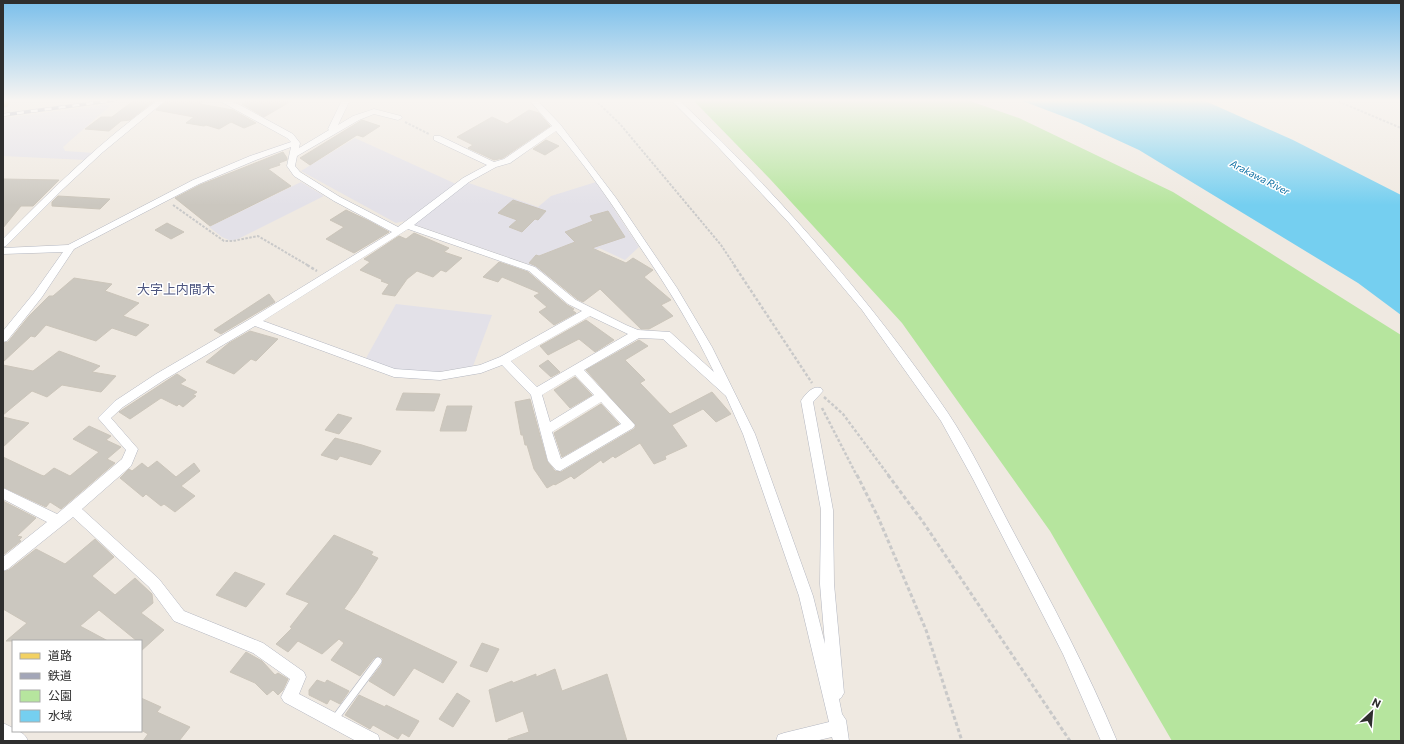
<svg xmlns="http://www.w3.org/2000/svg" width="1404" height="744" viewBox="0 0 1404 744" font-family="Commissioner,'Noto Sans JP',sans-serif">
	<rect width="100%" height="100%" fill="#efe9e1"/>
	<!-- industrial -->
	<g fill="#e3e1e8">
		<path d="M 112,104 L 63,147 L 65,151 L 95,153 L 86,160 L 3,156 L 3,118 Z"/>
		<path d="M 355,138 L 456,184 L 405,221 L 396,223 L 301,171 Z"/>
		<path d="M 301,182 L 324,196 L 238,239 L 231,241 L 222,237 L 209,227 Z"/>
		<path d="M 466,182 L 538,207 L 551,196 L 596,182 L 639,247 L 625,260 L 599,248 L 554,281 L 534,266 L 413,224 Z"/>
		<path d="M 396,304 L 492,315 L 473,366 L 437,372 L 396,370 L 365,360 Z"/>
	</g>
	<!-- green -->
	<path fill="#b6e59e" d="M 693,100 L 967,100 L 1019,118 L 1173,192 L 1401,335 L 1401,741 L 1172,741 L 1050,531 L 902,323 L 770,179 Z"/>
	<!-- water -->
	<path fill="#75cff0" d="M 1020,100 L 1203,100 L 1293,140 L 1401,195 L 1401,315 L 1358,283 L 1139,150 L 1078,122 Z"/>
	<!-- building -->
	<g fill="#cbc7bf" stroke="#cbc5ba">
		<path d="M 155,100 L 130,120 L 121,121 L 109,131 L 85,129 L 101,117 L 112,117 L 133,101 Z"/>
		<path d="M 167,100 L 206,100 L 200,104 L 233,110 L 256,123 L 244,128 L 231,122 L 219,129 L 206,125 L 204,126 L 186,123 L 194,117 L 156,110 Z"/>
		<path d="M 249,100 L 293,100 L 264,117 L 242,104 Z"/>
		<path d="M 529,110 L 539,113 L 550,126 L 503,158 L 494,160 L 468,148 L 473,145 L 457,137 L 492,117 L 507,124 Z"/>
		<path d="M 362,120 L 380,126 L 363,137 L 357,135 L 310,165 L 300,158 Z"/>
		<path d="M 546,140 L 559,146 L 545,155 L 533,149 Z"/>
		<path d="M 283,152 L 287,158 L 287,160 L 279,163 L 280,165 L 268,169 L 291,186 L 210,226 L 175,198 L 200,185 Z"/>
		<path d="M 3,179 L 59,180 L 33,206 L 21,206 L 3,228 Z"/>
		<path d="M 58,196 L 110,199 L 100,209 L 52,206 L 52,202 Z"/>
		<path d="M 513,200 L 546,211 L 538,220 L 535,219 L 522,232 L 509,227 L 517,220 L 498,213 Z"/>
		<path d="M 346,210 L 369,221 L 389,232 L 354,253 L 326,239 L 344,227 L 330,220 Z"/>
		<path d="M 608,211 L 625,237 L 592,248 L 626,263 L 633,258 L 653,270 L 644,277 L 671,300 L 661,305 L 673,316 L 649,329 L 641,329 L 600,289 L 583,302 L 577,299 L 536,266 L 529,263 L 536,255 L 539,256 L 575,242 L 565,232 L 593,221 L 590,216 Z"/>
		<path d="M 167,223 L 184,232 L 171,239 L 155,230 Z"/>
		<path d="M 414,233 L 449,248 L 444,252 L 462,258 L 446,272 L 441,270 L 433,277 L 417,271 L 407,279 L 395,296 L 382,294 L 389,284 L 381,281 L 383,280 L 360,270 L 370,262 L 364,259 L 399,236 L 406,239 Z"/>
		<path d="M 499,262 L 528,272 L 567,305 L 574,309 L 572,310 L 576,313 L 554,325 L 539,312 L 547,307 L 534,296 L 540,293 L 502,277 L 498,282 L 483,277 Z"/>
		<path d="M 74,278 L 112,284 L 105,291 L 139,303 L 123,316 L 149,325 L 136,336 L 112,328 L 96,341 L 46,325 L 35,337 L 31,336 L 3,362 L 3,343 L 8,342 L 29,316 L 49,296 L 53,296 Z"/>
		<path d="M 269,294 L 275,302 L 221,334 L 214,330 Z"/>
		<path d="M 586,320 L 614,340 L 595,352 L 579,339 L 548,355 L 540,346 Z"/>
		<path d="M 250,331 L 278,339 L 256,361 L 251,359 L 234,374 L 206,362 L 229,343 Z"/>
		<path d="M 639,340 L 648,346 L 625,360 L 645,380 L 640,383 L 670,414 L 712,392 L 731,414 L 716,422 L 703,409 L 672,425 L 687,446 L 665,456 L 666,459 L 654,464 L 640,443 L 615,458 L 613,456 L 603,463 L 601,460 L 574,479 L 571,476 L 555,485 L 554,484 L 547,488 L 534,469 L 527,445 L 525,445 L 523,435 L 521,435 L 515,402 L 530,399 L 547,461 L 555,471 L 561,472 L 634,429 L 636,426 L 586,370 Z"/>
		<path d="M 59,351 L 100,366 L 92,372 L 116,376 L 101,392 L 62,385 L 47,397 L 32,391 L 3,415 L 3,365 L 33,371 Z"/>
		<path d="M 548,360 L 560,372 L 551,377 L 539,366 Z"/>
		<path d="M 177,374 L 186,380 L 180,384 L 197,392 L 193,395 L 196,396 L 183,407 L 179,404 L 177,406 L 161,398 L 130,419 L 119,412 Z"/>
		<path d="M 575,377 L 592,395 L 570,408 L 554,390 Z"/>
		<path d="M 403,393 L 440,394 L 434,411 L 396,410 Z"/>
		<path d="M 601,404 L 619,424 L 562,457 L 554,433 Z"/>
		<path d="M 447,406 L 472,406 L 466,431 L 440,431 Z"/>
		<path d="M 338,414 L 352,418 L 339,434 L 325,430 Z"/>
		<path d="M 3,417 L 29,423 L 3,447 Z"/>
		<path d="M 89,426 L 111,436 L 106,440 L 121,447 L 107,459 L 115,463 L 61,509 L 50,502 L 46,507 L 3,487 L 3,457 L 41,475 L 44,476 L 54,468 L 70,476 L 99,452 L 73,439 Z"/>
		<path d="M 335,438 L 362,445 L 381,451 L 371,465 L 340,456 L 337,460 L 321,455 Z"/>
		<path d="M 157,461 L 176,477 L 194,463 L 200,471 L 181,486 L 195,496 L 175,512 L 164,504 L 161,506 L 146,494 L 143,497 L 120,478 L 129,469 L 132,471 L 142,463 L 148,468 Z"/>
		<path d="M 3,501 L 36,518 L 17,536 L 22,537 L 19,540 L 21,541 L 3,555 Z"/>
		<path d="M 334,535 L 373,552 L 371,555 L 378,558 L 357,591 L 344,609 L 457,662 L 443,683 L 414,668 L 394,696 L 369,681 L 382,664 L 383,659 L 381,657 L 374,658 L 360,676 L 331,660 L 344,643 L 339,639 L 322,654 L 298,641 L 288,652 L 276,644 L 292,628 L 290,627 L 309,603 L 286,594 Z"/>
		<path d="M 95,539 L 114,557 L 92,576 L 115,595 L 135,578 L 152,594 L 153,603 L 141,613 L 164,630 L 141,651 L 141,641 L 137,641 L 99,610 L 80,626 L 108,641 L 6,641 L 27,623 L 3,609 L 3,572 L 9,570 L 36,549 L 65,564 Z"/>
		<path d="M 235,572 L 265,584 L 246,607 L 216,595 Z"/>
		<path d="M 482,643 L 499,649 L 487,672 L 470,666 Z"/>
		<path d="M 246,652 L 262,661 L 275,675 L 278,673 L 288,679 L 283,690 L 278,695 L 273,690 L 267,695 L 255,683 L 230,672 Z"/>
		<path d="M 555,669 L 562,691 L 607,674 L 627,741 L 508,741 L 508,739 L 529,732 L 523,711 L 496,722 L 489,690 L 512,681 L 513,683 L 536,674 L 536,677 Z"/>
		<path d="M 317,680 L 325,683 L 327,680 L 349,691 L 340,704 L 330,699 L 327,704 L 309,695 L 309,690 Z"/>
		<path d="M 457,693 L 470,701 L 453,727 L 439,719 Z"/>
		<path d="M 359,695 L 385,707 L 386,705 L 419,721 L 409,737 L 402,733 L 398,739 L 373,725 L 370,729 L 345,715 Z"/>
		<path d="M 141,698 L 161,707 L 157,712 L 190,727 L 179,741 L 143,741 L 148,734 L 141,730 Z"/>
	</g>
	<g fill="none" stroke-linecap="round" stroke-linejoin="round">
		<defs>
			<path id="service" d="M 334,720 L 378,661"/>
			<g id="minor">
				<path d="M 158,100 L 166,100 L 103,152 L 63,189 L 6,246 L 3,247 L 3,239 C 52,189 101,141 158,100 Z"/>
				<path d="M 218,100 L 228,100 L 240,105 L 293,134 L 300,143 L 299,148 L 329,130 L 328,129 L 342,100 L 350,100 L 338,125 L 353,116 L 374,109 L 401,116 L 402,118 L 398,120 L 374,114 L 359,120 L 297,156 L 295,166 L 300,172 L 340,197 L 398,227 L 463,178 L 487,165 L 434,140 L 434,136 L 440,136 L 494,162 L 504,159 L 552,126 L 529,100 L 537,100 L 560,124 L 616,198 L 677,288 L 712,347 L 755,434 L 813,596 L 825,644 L 820,584 L 821,510 L 801,401 C 805,394 813,385 821,388 L 823,391 L 813,402 L 833,510 L 834,584 L 844,693 L 841,698 L 839,699 L 842,714 L 846,720 L 849,741 L 833,741 L 832,737 L 815,741 L 776,741 L 778,735 L 784,733 L 829,722 L 799,596 L 743,434 L 726,396 L 663,339 L 639,338 L 584,370 L 635,425 L 633,428 L 560,471 L 556,470 L 548,461 L 531,395 L 502,365 L 481,373 L 440,380 L 394,377 L 255,326 L 164,380 L 123,407 L 111,418 L 138,449 L 131,466 L 82,509 L 159,579 L 184,611 L 263,643 L 304,672 L 306,677 L 299,694 L 378,735 L 380,741 L 356,741 L 284,702 L 281,697 L 290,679 L 253,653 L 174,621 L 149,587 L 73,517 L 8,569 L 3,571 L 3,557 L 47,522 L 3,499 L 3,488 L 57,514 L 122,459 L 126,450 L 98,418 L 115,401 L 156,374 L 250,319 L 392,232 L 334,201 L 294,176 L 287,166 L 291,147 L 256,160 L 199,184 L 74,249 L 42,297 L 7,341 L 3,342 L 3,331 L 34,293 L 63,252 L 3,254 L 3,248 L 68,245 L 193,180 L 250,156 L 291,142 L 287,138 ZM 556,131 C 586,166 613,205 638,244 C 666,285 693,328 714,372 L 670,332 L 638,330 L 626,325 L 576,300 L 535,267 L 414,225 L 469,182 L 496,167 L 510,163 ZM 408,229 L 529,271 L 568,304 L 582,311 L 500,357 L 480,365 L 440,372 L 395,369 L 263,321 ZM 590,316 L 628,334 L 537,387 L 511,361 ZM 575,375 L 594,395 L 550,422 L 542,395 ZM 601,402 L 621,424 L 561,459 L 552,432 Z"/>
				<path d="M 671,100 L 679,100 C 779,195 870,299 948,413 C 972,449 993,494 1014,533 C 1051,601 1087,669 1117,741 L 1101,741 L 1063,654 L 973,479 L 941,421 L 862,310 L 789,223 L 719,148 Z"/>
				<path d="M 3,723 L 13,728 L 13,731 C 21,731 25,734 28,741 L 3,740 Z"/>
			</g>
			<path id="primary" d="M 3,100 L 11,100 L 7,106 L 3,107 Z"/>
		</defs>
		<!-- service casing -->
		<use href="#service" stroke="#b4b7c1" stroke-width="8"/>
		<!-- minor casing -->
		<use href="#minor" stroke="#b4b7c1" stroke-width="1"/>
		<!-- primary casing -->
		<use href="#primary" stroke="#c9c9c9" stroke-width="2"/>
		<!-- path-far2 -->
		<g stroke="#c9c9c9" stroke-width="2" stroke-dasharray="2.5 1.5" stroke-linecap="butt">
			<path d="M 595,100 L 620,124 L 721,245 L 735,266"/>
			<path d="M 1335,100 L 1401,128"/>
			<path d="M 405,122 L 429,134"/>
			<path d="M 173,205 L 224,241 L 233,241 L 258,236 L 309,266"/>
		</g>
		<!-- path-far1 -->
		<g stroke="#c9c9c9" stroke-width="2.5" stroke-dasharray="3 2" stroke-linecap="butt">
			<path d="M 307,265 L 317,271"/>
			<path d="M 734,265 L 812,383"/>
			<path d="M 824,397 L 843,414 L 889,476"/>
			<path d="M 822,408 L 857,476"/>
		</g>
		<!-- path -->
		<g stroke="#c9c9c9" stroke-width="3" stroke-dasharray="4 2.5" stroke-linecap="butt">
			<path d="M 857,475 L 878,517 L 926,630 L 962,741"/>
			<path d="M 888,475 L 923,522 L 1070,741"/>
		</g>
		<!-- service -->
		<use href="#service" stroke="#fff" stroke-width="7"/>
		<!-- minor -->
		<use href="#minor" fill="#fff" fill-rule="evenodd"/>
		<!-- primary -->
		<use href="#primary" fill="#f2d163" fill-rule="evenodd"/>
		<defs>
			<path id="rail" d="M 3,115 L 116,100"/>
		</defs>
		<!-- rail casing -->
		<use href="#rail" stroke="#a3a6b8" stroke-width="3.5"/>
		<!-- rail -->
		<use href="#rail" stroke="#fff" stroke-width="2.5" stroke-dasharray="7" stroke-linecap="butt"/>
	</g>
	<!-- sky -->
	<linearGradient id="sky" x2="0" y2="1"><stop stop-color="#7abfeb"/><stop offset="0.49" stop-color="#f8f5f2"/><stop offset="1" stop-color="#f8f5f2" stop-opacity="0"/></linearGradient>
	<rect width="1404" height="205" fill="url(#sky)"/>
	<g text-anchor="middle" dominant-baseline="central" stroke-width="3" stroke-linejoin="round" paint-order="stroke">
		<!-- far-water labels -->
		<g font-size="10" font-style="italic" fill="#0d6fa3" stroke="#fff">
			<text transform="translate(1260 177) rotate(27)">Arakawa River</text>
		</g>
		<!-- quarter labels -->
		<g font-size="13" fill="#4d5680" stroke="#fff">
			<text x="176" y="289">大字上内間木</text>
		</g>
	</g>
	<!-- border -->
	<rect width="1404" height="744" fill="none" stroke="#2e2e2e" stroke-width="8"/>
	<!-- legend -->
	<rect x="12" y="640" width="130" height="92" fill="#ffffff" stroke="#ababab"/>
	<rect x="20" y="653" width="20" height="6" fill="#f2d163" stroke="#ababab"/>
	<text x="48" y="660" font-size="12" fill="#2e2e2e">道路</text>
	<rect x="20" y="673" width="20" height="6" fill="#a3a6b8" stroke="#ababab"/>
	<text x="48" y="680" font-size="12" fill="#2e2e2e">鉄道</text>
	<rect x="20" y="690" width="20" height="12" fill="#b6e59e" stroke="#ababab"/>
	<text x="48" y="700" font-size="12" fill="#2e2e2e">公園</text>
	<rect x="20" y="710" width="20" height="12" fill="#75cff0" stroke="#ababab"/>
	<text x="48" y="720" font-size="12" fill="#2e2e2e">水域</text>
	<!-- north arrow -->
	<g transform="translate(1372 712) rotate(26)" stroke="#ffffff" stroke-width="3" paint-order="stroke">
	<path d="M0-3L7 15L0 10L-7 15Z" fill="#2e2e2e"/>
	<text y="-6" font-size="11" font-weight="bold" text-anchor="middle" fill="#2e2e2e">N</text>
	</g>
</svg>
